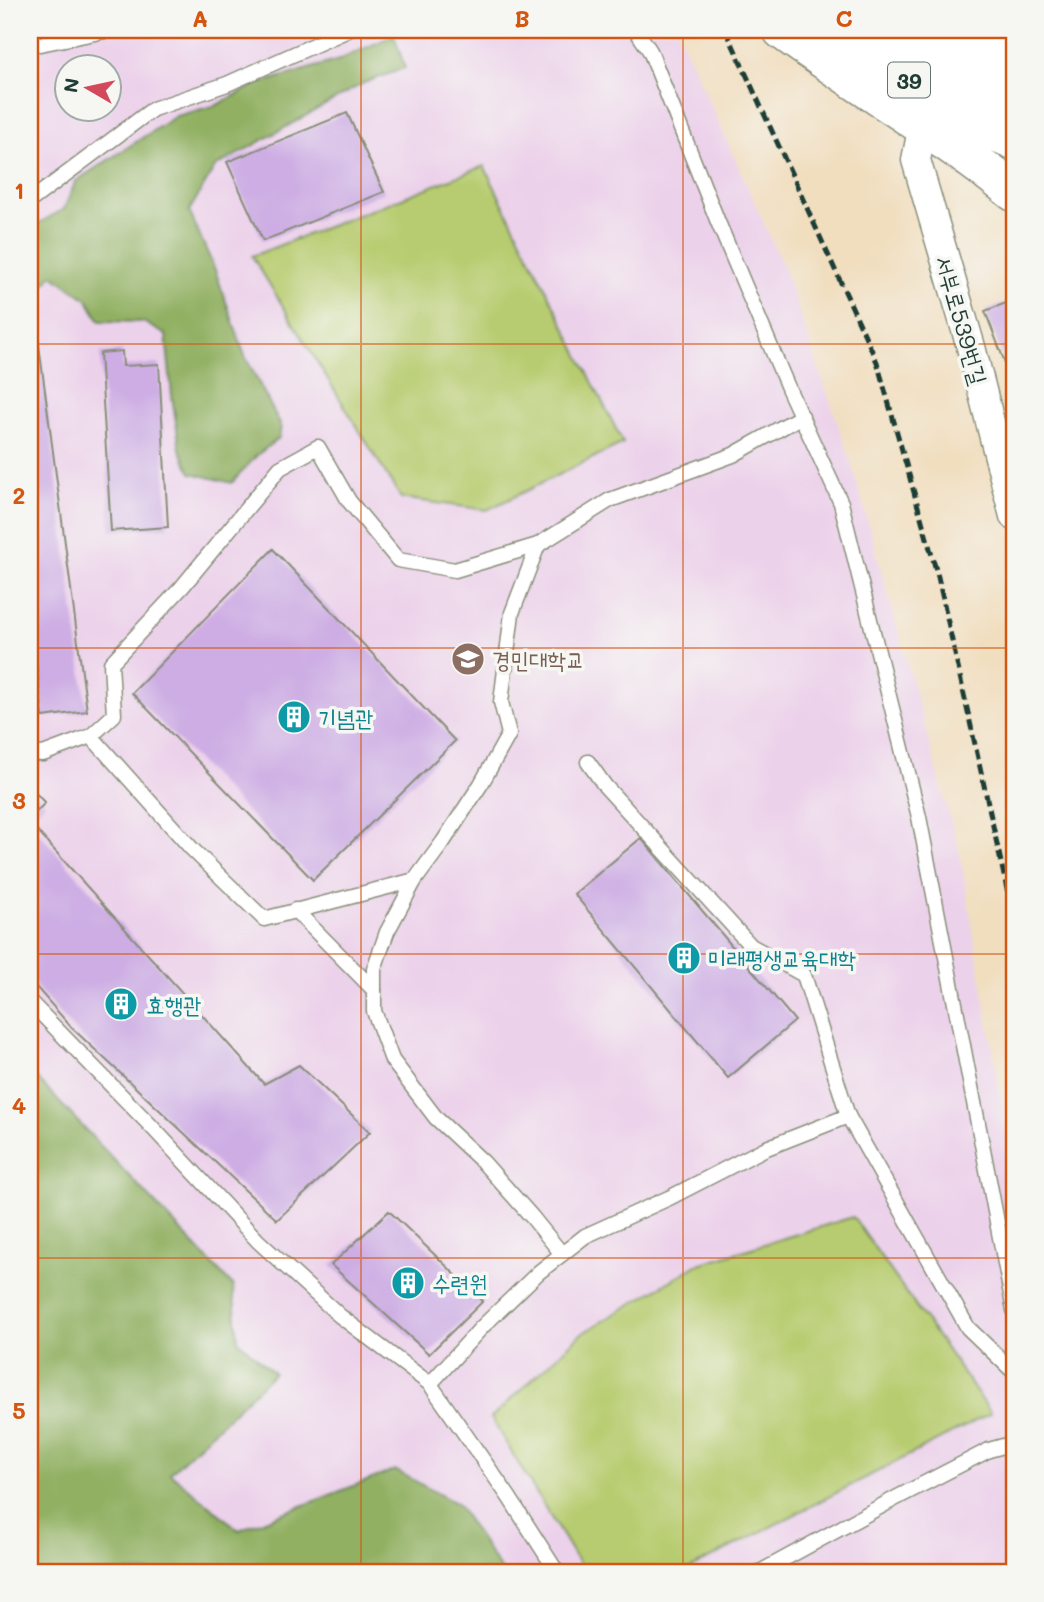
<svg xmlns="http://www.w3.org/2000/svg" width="1044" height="1602" viewBox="0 0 1044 1602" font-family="Mali,'Poor Story',sans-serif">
	<rect width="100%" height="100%" fill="#f6f6f2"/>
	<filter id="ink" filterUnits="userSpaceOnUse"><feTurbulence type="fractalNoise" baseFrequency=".0143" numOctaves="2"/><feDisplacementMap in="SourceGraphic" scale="14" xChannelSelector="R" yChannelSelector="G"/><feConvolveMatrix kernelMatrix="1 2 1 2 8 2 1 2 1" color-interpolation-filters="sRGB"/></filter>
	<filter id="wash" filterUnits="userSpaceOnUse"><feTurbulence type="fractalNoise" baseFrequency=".00686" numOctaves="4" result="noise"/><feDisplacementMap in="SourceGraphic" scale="28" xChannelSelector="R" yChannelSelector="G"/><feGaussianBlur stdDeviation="1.57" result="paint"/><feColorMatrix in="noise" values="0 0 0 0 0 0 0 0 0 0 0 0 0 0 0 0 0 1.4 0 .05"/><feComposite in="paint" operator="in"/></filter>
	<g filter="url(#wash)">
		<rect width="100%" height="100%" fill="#f1debf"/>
		<!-- built -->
		<path fill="#ecd1ea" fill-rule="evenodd" d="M 30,30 L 677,30 L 783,266 L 852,465 L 960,854 L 1014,1176 L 1014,1572 L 503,1572 L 457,1504 L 394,1470 L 239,1530 L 170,1473 L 274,1372 L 238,1340 L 233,1286 L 30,1071 ZM 66,66 L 108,66 L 108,108 L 66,108 Z"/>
		<!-- green -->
		<g fill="#b7cc70" stroke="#6b8452" stroke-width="2">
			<path d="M 484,166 L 623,443 L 487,510 L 401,498 L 252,256 Z"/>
			<path d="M 853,1217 L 991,1413 L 683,1572 L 584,1572 L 491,1418 L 581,1334 L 699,1264 Z"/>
		</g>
		<!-- forest -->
		<g fill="#91b062" stroke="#58764b" stroke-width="2">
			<path d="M 394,35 L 405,68 L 364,83 L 215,167 L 189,211 L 215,270 L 245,356 L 281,426 L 279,438 L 257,455 L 232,483 L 191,473 L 180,449 L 172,396 L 166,335 L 143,322 L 100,321 L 87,299 L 52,275 L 30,303 L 30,228 L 64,209 L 76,181 L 176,116 L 217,105 L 257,84 L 339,60 Z"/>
			<path d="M 30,1071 L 233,1286 L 238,1340 L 274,1373 L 170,1473 L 239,1530 L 395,1470 L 457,1504 L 502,1572 L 30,1572 Z"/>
		</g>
		<g id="blocks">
			<!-- building -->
			<g fill="#cdade4">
				<path d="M 347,113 L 384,192 L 263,241 L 227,162 Z"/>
				<path d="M 1014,300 L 1014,386 L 985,311 Z"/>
				<path d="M 37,330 L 87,711 L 43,717 L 30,614 L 30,331 Z"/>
				<path d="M 122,351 L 123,366 L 159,364 L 168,527 L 111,531 L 100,353 Z"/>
				<path d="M 273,549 L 455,741 L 313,880 L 132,693 Z"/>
				<path d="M 30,787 L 45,803 L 30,818 Z"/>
				<path d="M 30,823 L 264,1084 L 299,1065 L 370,1132 L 277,1220 L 72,1028 L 30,980 Z"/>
				<path d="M 641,838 L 795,1021 L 728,1078 L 574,894 Z"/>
				<path d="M 389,1211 L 483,1301 L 429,1354 L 331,1265 Z"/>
			</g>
		</g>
	</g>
	<g filter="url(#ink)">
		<use href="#blocks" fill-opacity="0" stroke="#888e7a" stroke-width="2"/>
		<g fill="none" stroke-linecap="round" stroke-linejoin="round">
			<defs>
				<g id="lane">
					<path d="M 636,30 L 650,51 L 718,222 L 789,390 L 841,503 L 919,817 L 1014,1310"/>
					<path d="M 40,44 L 110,30"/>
					<path d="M 30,201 L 153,109 L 227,84 L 348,30"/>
					<path d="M 91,736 L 192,849 L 264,919 L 415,880 L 443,842 L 481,784 L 509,734 L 501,702 L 512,613 L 538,545"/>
					<path d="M 30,753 L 43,754 L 91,736 L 114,715 L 111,663 L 182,587 L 280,468 L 318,447 L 349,501 L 398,560 L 455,570 L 538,545 L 610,500 L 733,455 L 802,416"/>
					<path d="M 588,762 L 605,786 L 751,946 L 804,975 L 848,1116 L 968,1328 L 1014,1372"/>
					<path d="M 415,880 L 387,932 L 374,969 L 374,1011 L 392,1060 L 436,1118 L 483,1162 L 532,1217 L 562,1254"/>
					<path d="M 295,910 L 374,990"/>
					<path d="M 30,1002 L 151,1126 L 258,1241 L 340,1316 L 430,1384 L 509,1497 L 557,1572"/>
					<path d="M 430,1384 L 482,1327 L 539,1272 L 585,1236 L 671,1197 L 764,1149 L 848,1116"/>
					<path d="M 760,1572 L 898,1497 L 989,1450 L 1014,1443"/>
				</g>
				<path id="street" d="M 923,125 L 916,160 L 971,347 L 1014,516"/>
				<g id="primary">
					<path d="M 782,30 C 858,86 941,133 1014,192"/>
					<path d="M 827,30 L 991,130 L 1014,140"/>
					<path d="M 989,30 L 1014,42"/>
				</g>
				<g id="highway">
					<path d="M 874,30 L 950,75 L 1014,108"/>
					<path d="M 931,30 L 970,54 L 1014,75"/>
				</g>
			</defs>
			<!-- lane casing -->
			<use href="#lane" stroke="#888e7a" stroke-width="17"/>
			<!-- street casing -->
			<use href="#street" stroke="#888e7a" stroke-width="31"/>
			<!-- primary casing -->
			<use href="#primary" stroke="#888e7a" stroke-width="41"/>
			<!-- highway casing -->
			<use href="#highway" stroke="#888e7a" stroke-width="41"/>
			<!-- lane -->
			<use href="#lane" stroke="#fff" stroke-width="14"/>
			<!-- street -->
			<use href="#street" stroke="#fff" stroke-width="28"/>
			<!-- primary -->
			<use href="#primary" stroke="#fff" stroke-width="38"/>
			<!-- highway -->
			<use href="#highway" stroke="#fff" stroke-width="38"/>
			<!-- rail -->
			<path stroke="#1f3d34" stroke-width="5" stroke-dasharray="10 5" stroke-linecap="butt" d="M 726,30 L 877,362 L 938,577 L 1014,921"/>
		</g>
	</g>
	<!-- grid -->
	<path fill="none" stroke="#d45610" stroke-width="2" stroke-opacity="0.55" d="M 361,30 L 361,1572M 683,30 L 683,1572M 30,344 L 1014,344M 30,648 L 1014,648M 30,954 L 1014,954M 30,1258 L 1014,1258"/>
	<!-- icons -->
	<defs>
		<symbol id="university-disc" viewBox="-11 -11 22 22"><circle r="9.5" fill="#8d6e63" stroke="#f6f6f2"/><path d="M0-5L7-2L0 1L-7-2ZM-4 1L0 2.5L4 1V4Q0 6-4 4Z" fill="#fff"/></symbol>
		<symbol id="building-disc" viewBox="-11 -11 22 22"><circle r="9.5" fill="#0f9aa8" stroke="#f6f6f2"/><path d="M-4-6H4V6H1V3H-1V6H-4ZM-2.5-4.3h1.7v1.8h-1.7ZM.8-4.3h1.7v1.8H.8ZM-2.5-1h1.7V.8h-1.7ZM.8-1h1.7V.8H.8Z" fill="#fff"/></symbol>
	</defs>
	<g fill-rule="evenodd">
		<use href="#university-disc" x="449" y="640" width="38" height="38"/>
		<use href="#building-disc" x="275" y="698" width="38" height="38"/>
		<use href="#building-disc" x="665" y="939" width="38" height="38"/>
		<use href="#building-disc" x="102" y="985" width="38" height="38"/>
		<use href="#building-disc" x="389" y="1264" width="38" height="38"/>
	</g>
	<g text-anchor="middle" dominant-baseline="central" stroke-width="7" stroke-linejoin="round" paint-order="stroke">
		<!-- shield labels -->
		<rect fill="#f6f6f2" stroke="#60746d" stroke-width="2" x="888" y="62.5" width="42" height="35" rx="5"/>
		<g font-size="21" font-weight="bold" fill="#1f3d34">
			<text x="909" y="80">39</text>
		</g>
		<!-- street labels -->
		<g font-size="23" fill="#1f3d34" stroke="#f6f6f2">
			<text transform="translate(962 320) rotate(74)">서부로539번길</text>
		</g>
		<!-- education labels -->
		<g font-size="23" fill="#785e54" stroke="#f6f6f2" text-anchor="start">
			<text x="492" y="659">경민대학교</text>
		</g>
		<!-- culture labels -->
		<g font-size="23" fill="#0d838f" stroke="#f6f6f2" text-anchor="start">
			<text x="318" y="717">기념관</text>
			<text x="708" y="958">미래평생교육대학</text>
			<text x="146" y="1004">효행관</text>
			<text x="432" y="1283">수련원</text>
		</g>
	</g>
	<!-- margin -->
	<rect width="1044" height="1602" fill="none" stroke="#f6f6f2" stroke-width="77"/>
	<!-- north arrow -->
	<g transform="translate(88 88) rotate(279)"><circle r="33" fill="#f6f6f2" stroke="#a0aca6" stroke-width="2"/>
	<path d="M0-5L12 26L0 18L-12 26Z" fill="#d1495b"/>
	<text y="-10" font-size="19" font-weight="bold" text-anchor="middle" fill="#1f3d34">N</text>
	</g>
	<rect x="38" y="38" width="968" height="1526" fill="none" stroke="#d45610" stroke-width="2.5"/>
	<g font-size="23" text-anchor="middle" font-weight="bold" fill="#d45610">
		<text x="200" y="27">A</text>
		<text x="522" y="27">B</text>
		<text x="844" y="27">C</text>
		<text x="19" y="199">1</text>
		<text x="19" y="504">2</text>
		<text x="19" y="809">3</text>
		<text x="19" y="1114">4</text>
		<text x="19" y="1419">5</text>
	</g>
</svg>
